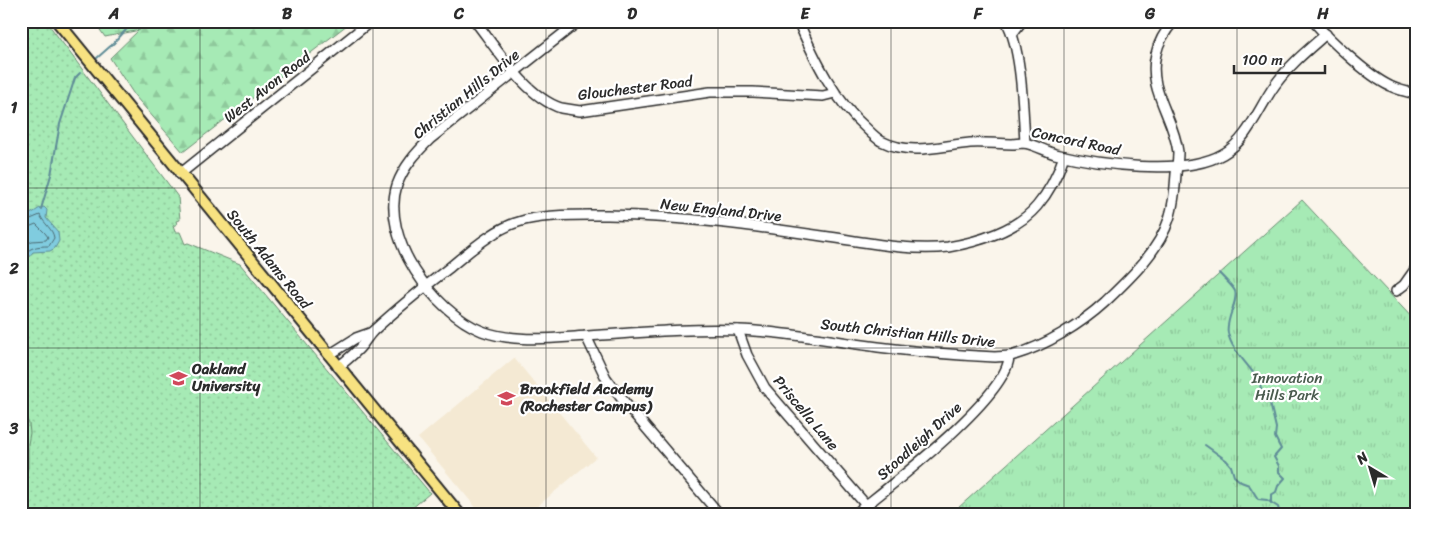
<svg xmlns="http://www.w3.org/2000/svg" width="1437" height="536" viewBox="0 0 1437 536" font-family="Sriracha,sans-serif">
	<defs>
		<pattern id="grass-dots" width="8" height="8" patternUnits="userSpaceOnUse" patternTransform="scale(1.25)"><rect width="8" height="8" fill="#a6eab5"/><path d="M2 2h.1M6 6h.1" fill="none" stroke="#8fc99c" stroke-width="1.8" stroke-linecap="round"/></pattern>
		<pattern id="forest-firs" width="22" height="20" patternUnits="userSpaceOnUse" patternTransform="scale(1.25)"><rect width="22" height="20" fill="#a6eab5"/><path d="M5 1l3.5 6h-7zM16 11l3.5 6h-7z" fill="#8fc99c"/></pattern>
		<pattern id="wetland-marsh" width="20" height="14" patternUnits="userSpaceOnUse" patternTransform="scale(1.25)"><rect width="20" height="14" fill="#a6eab5"/><path d="M1 5h8M5 5V1M11 12h8M15 12V8" fill="none" stroke="#8fc99c"/></pattern>
		<pattern id="park-tufts" width="24" height="20" patternUnits="userSpaceOnUse" patternTransform="scale(1.25)"><rect width="24" height="20" fill="#a6eab5"/><path d="M3 7l-1-3M5 7V3M7 7l1-3M15 17l-1-3M17 17v-4M19 17l1-3" fill="none" stroke="#8fc99c"/></pattern>
	</defs>
	<rect width="100%" height="100%" fill="#faf5eb"/>
	<filter id="ink" filterUnits="userSpaceOnUse"><feTurbulence type="fractalNoise" baseFrequency=".02" numOctaves="2"/><feDisplacementMap in="SourceGraphic" scale="10" xChannelSelector="R" yChannelSelector="G"/><feConvolveMatrix kernelMatrix="1 2 1 2 8 2 1 2 1" color-interpolation-filters="sRGB"/></filter>
	<g filter="url(#ink)">
		<!-- built -->
		<path fill="#f4e9d3" d="M 514,358 L 596,457 L 527,515 L 482,515 L 418,438 Z"/>
		<!-- grass -->
		<path fill="url(#grass-dots)" stroke="#688a70" d="M 21,21 L 46,21 L 178,197 L 180,220 L 176,221 L 177,224 L 173,226 L 175,232 L 180,232 L 185,244 L 188,243 L 240,264 L 430,493 L 404,515 L 21,515 Z"/>
		<!-- forest -->
		<path fill="url(#forest-firs)" stroke="#688a70" d="M 143,21 L 352,21 L 183,152 L 135,96 L 110,58 L 139,30 Z"/>
		<!-- wetland -->
		<g fill="url(#wetland-marsh)" stroke="#688a70">
			<path d="M 94,21 L 143,21 L 140,30 L 105,37 Z"/>
			<path d="M 21,406 L 29,424 L 30,433 L 28,444 L 28,467 L 26,475 L 21,479 Z"/>
		</g>
		<!-- park -->
		<path fill="url(#park-tufts)" stroke="#688a70" d="M 1302,200 L 1416,322 L 1416,515 L 964,515 L 958,508 Z"/>
		<!-- water -->
		<path fill="#80ccdf" stroke="#5e8c97" d="M 44,207 L 47,210 L 46,218 L 58,232 L 59,241 L 55,248 L 50,251 L 33,252 L 21,266 L 21,220 L 40,208 Z"/>
		<g fill="none" stroke-linecap="round" stroke-linejoin="round">
			<!-- shore -->
			<g stroke="#4d6b73" stroke-width="1">
				<path d="M 21,223 L 40,215 C 44,224 53,229 54,238 L 49,246 C 36,246 29,247 21,258"/>
				<path d="M 21,230 L 36,224 L 45,233 L 48,237 L 46,240 L 32,241 L 21,248"/>
			</g>
			<!-- stream -->
			<g stroke="#5e8c97" stroke-width="2">
				<path d="M 97,58 L 114,43 L 134,21"/>
				<path d="M 41,209 L 51,175 L 60,124 L 75,78 L 80,73"/>
				<path d="M 1219,273 C 1224,279 1232,285 1235,291 C 1239,301 1225,319 1228,333 C 1233,357 1260,371 1262,393 L 1269,399 L 1276,428 L 1275,437 L 1281,449 L 1274,457 L 1279,466 L 1279,472 L 1285,478 L 1278,486 L 1276,492 L 1271,495 L 1271,503"/>
				<path d="M 1205,445 L 1226,460 L 1231,466 L 1234,476 L 1241,482 L 1249,485 L 1258,499 L 1267,500 L 1278,507 L 1280,515"/>
			</g>
			<defs>
				<g id="minor">
					<path d="M 475,21 C 497,49 526,97 561,108 C 567,109 574,110 580,111 L 710,92 L 753,92 L 823,96 L 835,93"/>
					<path d="M 579,21 L 430,139 C 416,153 404,166 397,185 C 380,238 434,312 482,331 C 513,343 555,338 588,336 C 638,333 688,328 739,330 C 786,332 832,341 878,347 C 917,352 956,355 995,357 C 1001,356 1008,357 1014,355 C 1045,346 1081,324 1105,302 C 1129,279 1159,251 1169,219 C 1174,204 1175,190 1176,174 C 1177,166 1178,160 1178,152 C 1174,117 1147,90 1156,54 C 1159,40 1165,31 1174,21"/>
					<path d="M 798,21 C 815,60 834,100 867,129 C 871,133 876,138 881,141 C 911,156 939,146 970,143 C 984,142 998,144 1012,144 C 1016,144 1019,143 1023,143 C 1034,144 1045,151 1055,154 C 1098,164 1183,177 1223,154 C 1248,140 1259,107 1275,85 C 1289,65 1308,50 1326,34"/>
					<path d="M 1006,21 C 1022,48 1023,111 1025,143"/>
					<path d="M 1313,21 C 1330,40 1368,76 1390,86 C 1398,90 1407,92 1416,94"/>
					<path d="M 1012,34 L 1022,21"/>
					<path d="M 180,174 L 371,21"/>
					<path d="M 1396,291 L 1404,285 L 1416,268"/>
					<path d="M 738,330 L 747,355 L 765,388 L 866,505"/>
					<path d="M 586,336 L 606,378 L 625,403 L 720,515"/>
					<path d="M 329,355 L 356,338 L 370,333"/>
					<path d="M 338,367 C 347,360 356,353 363,344 C 366,340 369,335 373,331 C 397,309 423,288 449,268 C 472,249 496,227 525,220 C 552,214 580,215 608,215 C 682,216 755,226 829,237 C 865,242 912,252 948,247 C 978,242 1017,230 1037,206 C 1049,192 1058,174 1064,156"/>
					<path d="M 854,515 C 887,488 1009,396 1009,356"/>
				</g>
				<path id="major" d="M 57,21 L 460,515"/>
			</defs>
			<!-- minor casing -->
			<use href="#minor" stroke="#2b2b2b" stroke-width="12"/>
			<!-- major casing -->
			<use href="#major" stroke="#2b2b2b" stroke-width="14"/>
			<!-- minor -->
			<use href="#minor" stroke="#fff" stroke-width="9"/>
			<!-- major -->
			<use href="#major" stroke="#f7e281" stroke-width="10"/>
		</g>
	</g>
	<!-- grid -->
	<path fill="none" stroke="#2b2b2b" stroke-width="1" stroke-opacity="0.55" d="M 200,21 L 200,515M 373,21 L 373,515M 546,21 L 546,515M 718,21 L 718,515M 891,21 L 891,515M 1064,21 L 1064,515M 1237,21 L 1237,515M 21,188 L 1416,188M 21,348 L 1416,348"/>
	<!-- icons -->
	<defs>
		<symbol id="university-bare" viewBox="-9 -9 18 18"><path d="M0-5L7-2L0 1L-7-2ZM-4 1L0 2.5L4 1V4Q0 6-4 4Z" fill="#d1495b" stroke="#fff" stroke-width="2.5" paint-order="stroke"/></symbol>
		<symbol id="school-bare" viewBox="-9 -9 18 18"><path d="M0-5L7-2L0 1L-7-2ZM-4 1L0 2.5L4 1V4Q0 6-4 4Z" fill="#d1495b" stroke="#fff" stroke-width="2.5" paint-order="stroke"/></symbol>
	</defs>
	<g fill-rule="evenodd">
		<use href="#university-bare" x="166" y="366" width="25" height="25"/>
		<use href="#school-bare" x="494" y="386" width="25" height="25"/>
	</g>
	<g text-anchor="middle" dominant-baseline="central" stroke-width="4.5" stroke-linejoin="round" paint-order="stroke">
		<!-- street labels -->
		<g font-size="15" fill="#2b2b2b" stroke="#fff">
			<text transform="translate(267 87) rotate(-38)">West Avon Road</text>
			<text transform="translate(635 88) rotate(-7)">Glouchester Road</text>
			<text transform="translate(466 94) rotate(-39)">Christian Hills Drive</text>
			<text transform="translate(1076 141) rotate(12)">Concord Road</text>
			<text transform="translate(721 210) rotate(6)">New England Drive</text>
			<text transform="translate(269 259) rotate(51)">South Adams Road</text>
			<text transform="translate(908 333) rotate(6)">South Christian Hills Drive</text>
			<text transform="translate(806 413) rotate(50)">Priscella Lane</text>
			<text transform="translate(919 441) rotate(-42)">Stoodleigh Drive</text>
		</g>
		<!-- poi labels -->
		<g font-size="15" font-weight="bold" fill="#2b2b2b" stroke="#fff" text-anchor="start">
			<text x="192" y="369">Oakland<tspan x="192" dy="17">University</tspan></text>
			<text x="520" y="389">Brookfield Academy<tspan x="520" dy="17">(Rochester Campus)</tspan></text>
		</g>
		<!-- park labels -->
		<g font-size="15" fill="#4a5b4e" stroke="#fff">
			<text x="1287" y="378">Innovation<tspan x="1287" dy="17">Hills Park</tspan></text>
		</g>
	</g>
	<!-- margin -->
	<rect width="1437" height="536" fill="none" stroke="#fff" stroke-width="55"/>
	<!-- north arrow -->
	<g transform="translate(1370 468) rotate(322)" stroke="#ffffff" stroke-width="4" paint-order="stroke">
	<path d="M0-4L9 19L0 12L-9 19Z" fill="#2b2b2b"/>
	<text y="-8" font-size="14" font-weight="bold" text-anchor="middle" fill="#2b2b2b">N</text>
	</g>
	<!-- scale -->
	<path d="M1234 65v8h91v-8" fill="none" stroke="#2b2b2b" stroke-width="2.5"/>
	<text x="1242" y="65" font-size="15" fill="#2b2b2b" stroke="#ffffff" stroke-width="4" paint-order="stroke">100 m</text>
	<rect x="28" y="28" width="1382" height="480" fill="none" stroke="#2b2b2b" stroke-width="2"/>
	<g font-size="16" text-anchor="middle" font-weight="bold" fill="#2b2b2b">
		<text x="114" y="19">A</text>
		<text x="287" y="19">B</text>
		<text x="459" y="19">C</text>
		<text x="632" y="19">D</text>
		<text x="805" y="19">E</text>
		<text x="978" y="19">F</text>
		<text x="1150" y="19">G</text>
		<text x="1323" y="19">H</text>
		<text x="14" y="113">1</text>
		<text x="14" y="274">2</text>
		<text x="14" y="434">3</text>
	</g>
</svg>
